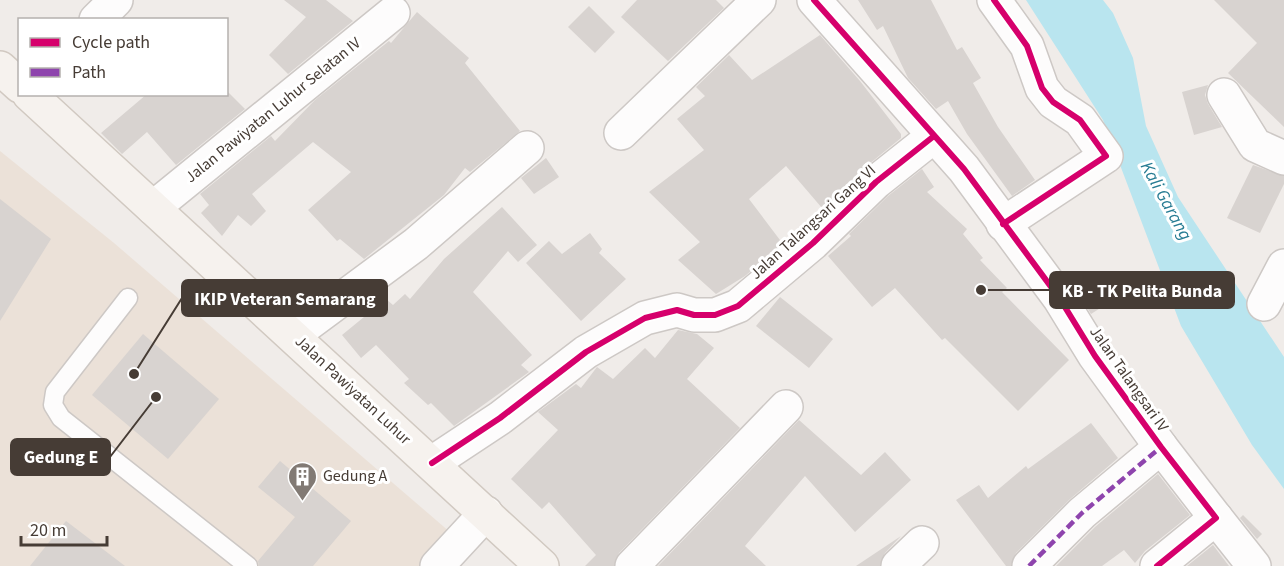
<svg xmlns="http://www.w3.org/2000/svg" width="1284" height="566" viewBox="0 0 1284 566" font-family="'Source Sans 3',sans-serif">
	<rect width="100%" height="100%" fill="#f0ece9"/>
	<!-- education -->
	<path fill="#ebe1d8" d="M 0,151 L 114,243 L 465,545 L 446,566 L 0,566 Z"/>
	<!-- water -->
	<path fill="#b9e5ef" d="M 1026,0 L 1103,0 L 1113,13 L 1133,58 L 1146,126 L 1178,197 L 1284,357 L 1284,489 L 1252,445 L 1181,326 L 1103,120 Z"/>
	<!-- building -->
	<g fill="#d8d3d0">
		<path d="M 284,0 L 326,0 L 353,21 L 288,74 L 269,55 L 306,17 Z"/>
		<path d="M 637,0 L 716,0 L 724,8 L 668,61 L 621,17 Z"/>
		<path d="M 858,0 L 931,0 L 957,50 L 962,47 L 981,78 L 973,83 L 998,127 L 1035,180 L 1012,196 L 967,134 L 948,101 L 936,109 L 908,78 L 883,26 L 877,30 Z"/>
		<path d="M 1214,0 L 1284,0 L 1284,127 L 1228,73 L 1257,43 Z"/>
		<path d="M 589,6 L 615,32 L 595,53 L 568,27 Z"/>
		<path d="M 417,12 L 469,58 L 465,63 L 520,131 L 470,172 L 465,168 L 444,195 L 364,259 L 340,239 L 337,241 L 308,210 L 351,172 L 313,142 L 252,194 L 266,211 L 251,226 L 238,215 L 222,236 L 201,213 L 209,205 L 200,194 L 271,136 L 275,141 L 315,100 L 389,41 L 391,43 Z"/>
		<path d="M 820,35 L 860,81 L 901,134 L 901,138 L 863,169 L 822,208 L 786,166 L 749,199 L 783,244 L 745,276 L 716,294 L 678,260 L 700,242 L 649,192 L 704,150 L 677,119 L 705,96 L 696,87 L 729,55 L 752,80 Z"/>
		<path d="M 1208,85 L 1205,95 L 1208,104 L 1222,127 L 1194,135 L 1182,92 Z"/>
		<path d="M 226,90 L 245,109 L 176,165 L 147,132 L 122,154 L 101,133 L 147,94 L 226,94 Z"/>
		<path d="M 546,158 L 559,177 L 534,194 L 521,178 Z"/>
		<path d="M 1253,165 L 1284,176 L 1284,184 L 1260,233 L 1227,218 Z"/>
		<path d="M 922,169 L 934,187 L 927,192 L 967,229 L 963,234 L 983,258 L 980,260 L 1007,288 L 1002,292 L 1069,360 L 1018,411 L 945,338 L 942,340 L 895,288 L 872,307 L 828,256 L 851,236 L 849,234 L 888,196 Z"/>
		<path d="M 0,199 L 51,239 L 0,321 Z"/>
		<path d="M 502,207 L 537,245 L 518,262 L 508,251 L 473,292 L 532,355 L 521,365 L 529,372 L 454,426 L 431,403 L 428,405 L 404,383 L 409,379 L 376,345 L 361,358 L 342,335 L 386,299 L 393,305 L 405,294 L 410,299 L 444,259 Z"/>
		<path d="M 590,233 L 602,249 L 599,253 L 626,279 L 581,321 L 526,263 L 549,241 L 562,254 Z"/>
		<path d="M 1087,276 L 1105,305 L 1091,314 L 1073,285 Z"/>
		<path d="M 780,297 L 833,339 L 809,368 L 756,326 Z"/>
		<path d="M 678,330 L 697,334 L 714,348 L 687,379 L 740,428 L 619,553 L 614,566 L 585,566 L 596,555 L 549,502 L 542,509 L 511,479 L 558,430 L 538,412 L 576,384 L 581,388 L 597,367 L 613,379 L 645,348 L 655,358 Z"/>
		<path d="M 143,334 L 219,399 L 168,459 L 92,395 Z"/>
		<path d="M 799,420 L 861,475 L 885,452 L 911,480 L 855,532 L 805,476 L 745,546 L 766,566 L 658,566 Z"/>
		<path d="M 1091,423 L 1118,458 L 1069,500 L 1016,553 L 1011,566 L 1006,566 L 956,500 L 979,485 L 988,498 L 1026,466 L 1028,469 Z"/>
		<path d="M 280,461 L 351,521 L 313,566 L 259,566 L 258,561 L 295,517 L 258,487 Z"/>
		<path d="M 1158,474 L 1190,515 L 1145,551 L 1135,563 L 1124,550 L 1102,566 L 1056,566 L 1095,527 Z"/>
		<path d="M 1243,515 L 1262,534 L 1257,539 L 1240,518 Z"/>
		<path d="M 66,521 L 125,566 L 30,566 Z"/>
		<path d="M 901,536 L 885,553 L 880,566 L 856,566 Z"/>
		<path d="M 1213,545 L 1229,566 L 1187,566 Z"/>
	</g>
	<g fill="none" stroke-linecap="round" stroke-linejoin="round">
		<defs>
			<path id="service" d="M 128,298 L 55,392 L 53,405 L 61,418 L 248,566"/>
			<g id="minor">
				<path d="M 814,0 L 964,169 L 1060,299 L 1095,356 L 1161,447 L 1216,518 L 1157,566"/>
				<path d="M 994,0 L 1027,46 L 1042,88 L 1053,102 L 1080,120 L 1106,156 L 1003,224"/>
				<path d="M 96,20 L 116,0"/>
				<path d="M 1224,95 L 1255,145 L 1284,158"/>
				<path d="M 621,133 L 759,0"/>
				<path d="M 153,208 L 393,13"/>
				<path d="M 1264,304 L 1284,266"/>
				<path d="M 293,335 L 416,244 L 527,148"/>
				<path d="M 432,463 L 500,418 L 586,352 L 645,318 L 677,310 L 694,315 L 715,315 L 738,306 L 813,243 L 876,182 L 934,136"/>
				<path d="M 1216,518 L 1254,566"/>
				<path d="M 632,566 L 786,407"/>
				<path d="M 898,566 L 922,543"/>
				<path d="M 1029,566 L 1082,513 L 1161,447"/>
			</g>
			<path id="tertiary" d="M 437,566 L 486,513"/>
			<g id="secondary">
				<path d="M 0,68 L 20,86"/>
				<path d="M 29,94 L 542,566"/>
			</g>
		</defs>
		<!-- service casing -->
		<use href="#service" stroke="#cdc8c5" stroke-width="21"/>
		<!-- minor casing -->
		<use href="#minor" stroke="#cdc8c5" stroke-width="36"/>
		<!-- tertiary casing -->
		<use href="#tertiary" stroke="#cdc8c5" stroke-width="36"/>
		<!-- secondary casing -->
		<use href="#secondary" stroke="#d1c9c1" stroke-width="36"/>
		<!-- service -->
		<use href="#service" stroke="#fdfcfc" stroke-width="18"/>
		<!-- minor -->
		<use href="#minor" stroke="#fdfcfc" stroke-width="33"/>
		<!-- tertiary -->
		<use href="#tertiary" stroke="#fdfcfc" stroke-width="33"/>
		<!-- secondary -->
		<use href="#secondary" stroke="#f6f2ee" stroke-width="33"/>
		<!-- quiet -->
		<path stroke="#8e44ad" stroke-width="4.5" stroke-dasharray="9 4.5" stroke-linecap="butt" d="M 1029,566 L 1082,513 L 1161,447"/>
		<defs>
			<g id="cycleway">
				<path d="M 814,0 L 964,169 L 1060,299 L 1095,356 L 1161,447 L 1216,518 L 1157,566"/>
				<path d="M 994,0 L 1027,46 L 1042,88 L 1053,102 L 1080,120 L 1106,156 L 1003,224"/>
				<path d="M 432,463 L 500,418 L 586,352 L 645,318 L 677,310 L 694,315 L 715,315 L 738,306 L 813,243 L 876,182 L 934,136"/>
			</g>
		</defs>
		<!-- cycleway casing -->
		<use href="#cycleway" stroke="#fff" stroke-width="10"/>
		<!-- cycleway -->
		<use href="#cycleway" stroke="#d6006c" stroke-width="6"/>
	</g>
	<!-- icons -->
	<defs>
		<symbol id="building-pin" viewBox="-11 -11 22 30"><path d="M0 17L-7.5 6A9.5 9.5 0 1 1 7.5 6Z" fill="#827a74" stroke="#fff"/><path d="M-4-6H4V6H1V3H-1V6H-4ZM-2.5-4.3h1.7v1.8h-1.7ZM.8-4.3h1.7v1.8H.8ZM-2.5-1h1.7V.8h-1.7ZM.8-1h1.7V.8H.8Z" fill="#fff"/></symbol>
	</defs>
	<g fill-rule="evenodd">
		<use href="#building-pin" x="286" y="460" width="33" height="45"/>
	</g>
	<g text-anchor="middle" dominant-baseline="central" stroke-width="6" stroke-linejoin="round" paint-order="stroke">
		<!-- street labels -->
		<g font-size="16" fill="#463c35" stroke="#fff">
			<text transform="translate(273 110) rotate(-39)">Jalan Pawiyatan Luhur Selatan IV</text>
			<text transform="translate(813 222) rotate(-42)">Jalan Talangsari Gang VI</text>
			<text transform="translate(1129 379) rotate(55)">Jalan Talangsari IV</text>
			<text transform="translate(353 390) rotate(43)">Jalan Pawiyatan Luhur</text>
		</g>
		<!-- poi labels -->
		<g font-size="16" fill="#463c35" stroke="#fff" text-anchor="start">
			<text x="323" y="476">Gedung A</text>
		</g>
		<!-- water labels -->
		<g font-size="18" font-style="italic" fill="#277c93" stroke="#fff">
			<text transform="translate(1166 201) rotate(61)">Kali Garang</text>
		</g>
	</g>
	<!-- callouts -->
	<path fill="none" stroke="#463c35" stroke-width="2" d="M981 290L1050 290M134 374L182 298M156 397L110 457"/>
	<g fill="#463c35" stroke="#fff" stroke-width="2">
		<circle cx="981" cy="290" r="6"/>
		<circle cx="134" cy="374" r="6"/>
		<circle cx="156" cy="397" r="6"/>
	</g>
	<g fill="#463c35" stroke="#463c35" stroke-width="2">
		<rect x="1050" y="272" width="184" height="36" rx="6"/>
		<rect x="182" y="280" width="205" height="36" rx="6"/>
		<rect x="11" y="439" width="99" height="36" rx="6"/>
	</g>
	<g font-size="18" text-anchor="middle" font-weight="bold" fill="#fff">
		<text x="1142" y="297">KB - TK Pelita Bunda</text>
		<text x="285" y="305">IKIP Veteran Semarang</text>
		<text x="61" y="463">Gedung E</text>
	</g>
	<!-- legend -->
	<rect x="18" y="18" width="210" height="78" fill="#ffffff" stroke="#b5b1ae" stroke-width="1.5"/>
	<rect x="30" y="38" width="30" height="9" fill="#d6006c" stroke="#b5b1ae" stroke-width="1.5"/>
	<text x="72" y="48" font-size="18" fill="#463c35">Cycle path</text>
	<rect x="30" y="68" width="30" height="9" fill="#8e44ad" stroke="#b5b1ae" stroke-width="1.5"/>
	<text x="72" y="78" font-size="18" fill="#463c35">Path</text>
	<!-- scale -->
	<path d="M21 536v9h86v-9" fill="none" stroke="#463c35" stroke-width="3"/>
	<text x="30" y="536" font-size="18" fill="#463c35" stroke="#ffffff" stroke-width="4.5" paint-order="stroke">20 m</text>
</svg>
